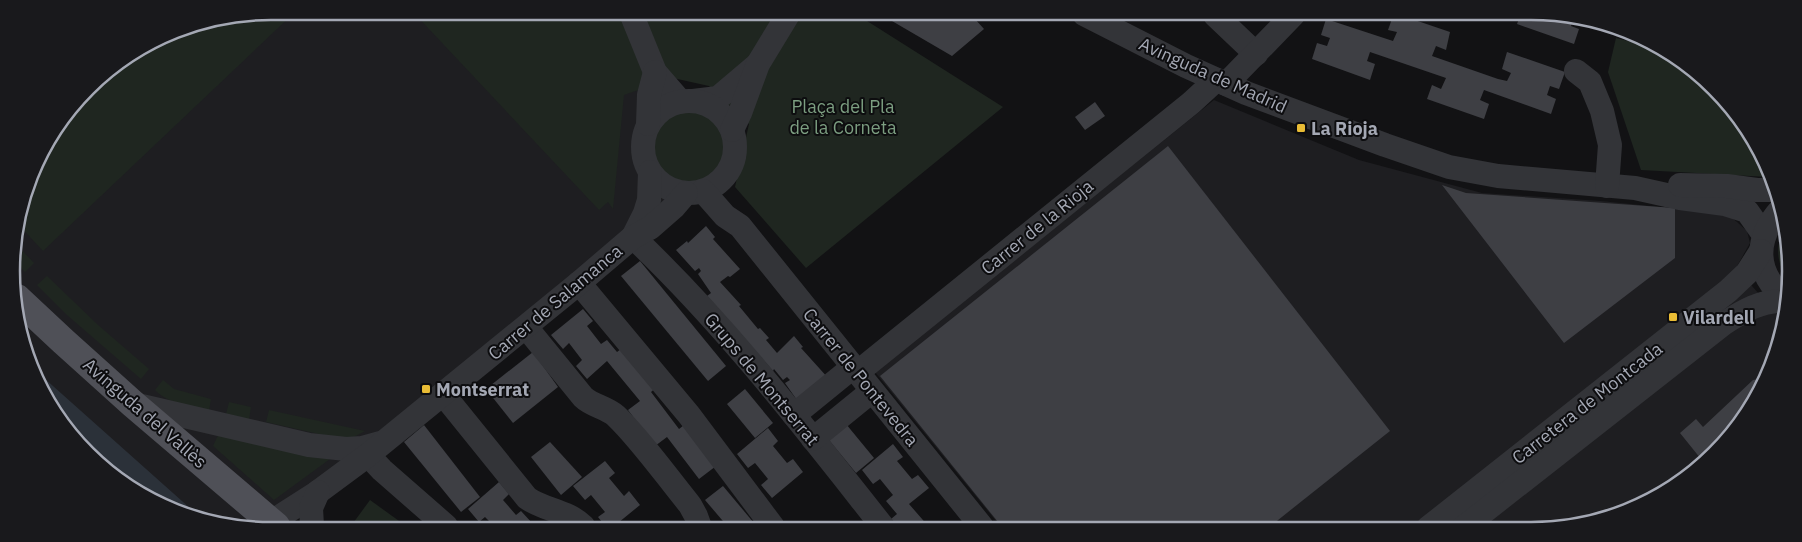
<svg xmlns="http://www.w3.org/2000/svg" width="1802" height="542" viewBox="0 0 1802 542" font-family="'IBM Plex Sans',sans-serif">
	<rect width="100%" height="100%" fill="#121214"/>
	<!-- built -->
	<g fill="#1e1e21">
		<path d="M 271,11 L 630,13 L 666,99 L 706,101 L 720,111 L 663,204 L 394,432 L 260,526 L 220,526 L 126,487 L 55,416 L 20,338 L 13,237 L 38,156 L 100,76 L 172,31 Z"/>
		<path d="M 1214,100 L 1359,160 L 1482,193 L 1601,201 L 1728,214 L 1747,231 L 1750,243 L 1736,268 L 1785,323 L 1756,401 L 1702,466 L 1646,504 L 1565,529 L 1001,527 L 875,372 Z"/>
	</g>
	<!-- green -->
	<g fill="#1f2620">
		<path d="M 271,11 L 296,11 L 43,251 L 18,224 L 38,156 L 100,76 L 172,31 Z"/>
		<path d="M 413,12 L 856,14 L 1003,107 L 806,268 L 735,187 L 749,124 L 709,86 L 673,78 L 624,95 L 613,209 L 608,202 L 599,210 Z"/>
		<path d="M 1616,38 L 1660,49 L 1676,55 L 1747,127 L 1768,177 L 1641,170 L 1608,72 Z"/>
		<circle cx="689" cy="146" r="37"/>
		<path d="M 1786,227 L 1786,277 C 1776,261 1775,243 1786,227 Z"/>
		<path d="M 14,242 L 34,263 L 25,272 L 15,262 Z"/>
		<path d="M 47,276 L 98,325 L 149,369 L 141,379 L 67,315 L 37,285 Z"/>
		<path d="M 163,380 L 174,389 L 211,399 L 209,411 C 189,406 169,404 155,390 Z"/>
		<path d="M 229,402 L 251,407 L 249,420 L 226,414 Z"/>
		<path d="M 269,410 L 365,431 L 352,438 L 332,437 L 266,422 Z"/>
		<path d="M 219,433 L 330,459 L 274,500 L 213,446 Z"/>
		<path d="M 370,500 L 406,526 L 351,526 Z"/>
	</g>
	<!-- water -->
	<path fill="#2b3139" d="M 33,366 L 44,378 L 201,518 L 126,487 L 55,416 Z"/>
	<!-- building -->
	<g fill="#3e3f44">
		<path d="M 880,14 L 981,14 L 975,19 L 984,29 L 952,56 Z"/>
		<path d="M 1393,16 L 1403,16 L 1450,32 L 1446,50 L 1436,46 L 1432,56 L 1498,79 L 1507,81 L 1511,73 L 1502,69 L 1507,52 L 1565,72 L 1559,89 L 1550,86 L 1547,95 L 1556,99 L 1551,114 L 1484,90 L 1480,100 L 1489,104 L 1484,119 L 1427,99 L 1432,85 L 1441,89 L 1446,78 L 1370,52 L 1367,61 L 1375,64 L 1370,80 L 1312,59 L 1317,43 L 1327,46 L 1330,38 L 1321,35 L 1326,19 L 1393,41 L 1397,32 L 1388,30 Z"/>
		<path d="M 1520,16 L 1582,16 L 1583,17 L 1582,19 L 1574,16 L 1571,26 L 1579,29 L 1574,44 L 1517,24 Z"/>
		<path d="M 1095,102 L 1105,116 L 1085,130 L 1075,117 Z"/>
		<path d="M 1168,146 L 1390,431 L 1268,528 L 1002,527 L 880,376 Z"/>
		<path d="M 1442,185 L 1466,193 L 1675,208 L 1675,258 L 1564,343 Z"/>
		<path d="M 706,226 L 715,237 L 713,239 L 740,269 L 730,277 L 728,276 L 720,282 L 741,305 L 739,306 L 758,329 L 760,328 L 769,338 L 766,340 L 777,353 L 794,336 L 803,347 L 801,348 L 829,379 L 799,403 L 785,383 L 790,380 L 787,377 L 783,380 L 774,369 L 773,371 L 707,296 L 711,293 L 698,274 L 701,271 L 699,268 L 695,271 L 676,250 L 687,241 L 688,243 Z"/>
		<path d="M 640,261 L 726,366 L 708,381 L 621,276 Z"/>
		<path d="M 583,309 L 593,321 L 587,326 L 601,344 L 607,340 L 617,352 L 625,346 L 659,385 L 651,392 L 679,429 L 688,422 L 720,463 L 699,479 L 667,437 L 655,446 L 628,410 L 640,401 L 607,361 L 587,379 L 576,366 L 582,360 L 569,343 L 563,349 L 551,335 Z"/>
		<path d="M 533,352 L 558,387 L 513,423 L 486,389 Z"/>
		<path d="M 1764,378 L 1756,401 L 1705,464 L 1680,433 L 1696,419 L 1703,427 L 1753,380 Z"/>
		<path d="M 745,389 L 773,423 L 755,438 L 727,404 Z"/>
		<path d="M 846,424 L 874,458 L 856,473 L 828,439 Z"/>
		<path d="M 424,425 L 480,497 L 461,512 L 404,442 Z"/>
		<path d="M 768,428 L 778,441 L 773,446 L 787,463 L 793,459 L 803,472 L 772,498 L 761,485 L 768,479 L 755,463 L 748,468 L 737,454 Z"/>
		<path d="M 550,442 L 582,477 L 561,495 L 531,457 Z"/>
		<path d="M 893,444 L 903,457 L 897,461 L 912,479 L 918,475 L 929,488 L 909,504 L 929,527 L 898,527 L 891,519 L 897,514 L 886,501 L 893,495 L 880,479 L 873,484 L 862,470 Z"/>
		<path d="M 605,461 L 615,473 L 609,478 L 624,496 L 629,491 L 640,505 L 613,527 L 606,527 L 598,517 L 605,512 L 591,495 L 585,500 L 573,486 Z"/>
		<path d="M 499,482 L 509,494 L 503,500 L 516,515 L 521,511 L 533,524 L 530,526 L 494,526 L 485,517 L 479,522 L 468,509 Z"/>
		<path d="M 723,486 L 754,523 L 748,527 L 728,527 L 705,500 Z"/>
	</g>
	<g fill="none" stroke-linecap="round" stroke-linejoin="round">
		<!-- minor -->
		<g stroke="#333438" stroke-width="24">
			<path d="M 631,13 L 655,72 L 681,102"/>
			<path d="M 1084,14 L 1186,66 L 1246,93 L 1385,145 L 1449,167 L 1498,176 L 1635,188 L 1680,198 L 1725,204 L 1747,211 L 1764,235"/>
			<path d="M 1215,15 L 1256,54"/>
			<path d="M 1576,71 L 1590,82 L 1602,111 L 1610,145 L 1607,186"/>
			<path d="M 1226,84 L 1293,15"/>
			<path d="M 693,101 L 718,98 L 757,65"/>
			<circle cx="689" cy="147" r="46"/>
			<path d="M 648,124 L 649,95 L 655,72"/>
			<path d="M 732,130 L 740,113 L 758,64 L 789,13"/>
			<path d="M 1680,185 L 1727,186 L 1757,190 L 1773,190"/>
			<path d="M 703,191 L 725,216 L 740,226 L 982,527"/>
			<path d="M 1781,209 C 1754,239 1754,273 1786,299"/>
			<path d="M 633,237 C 726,325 804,427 883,527"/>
			<path d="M 633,237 L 645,213 L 649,200 L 650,172"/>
			<path d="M 579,283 L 689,415 L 773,527"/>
			<path d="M 526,327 L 583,397 C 592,406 606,407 616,416 C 641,440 667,477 690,505 L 696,516 L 700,527"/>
			<path d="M 858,372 L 1191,103 L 1216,80"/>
			<path d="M 443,394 L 527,498 C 544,510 568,511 583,526"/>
			<path d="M 133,404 L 309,445 L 346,449 L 362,448 L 380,443"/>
			<path d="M 794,415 L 853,367"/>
			<path d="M 813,439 L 872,391"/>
			<path d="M 368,455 L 382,470 L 446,526"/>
			<path d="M 265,526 L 318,492 L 368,455 L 579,283 L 633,237 L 650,228 L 674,207 L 686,193"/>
			<path d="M 312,526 L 311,508 L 318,492"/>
			<path d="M 1428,528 L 1728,291 L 1747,273 L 1761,251"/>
			<path d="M 1463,528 L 1723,324 C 1743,311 1761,300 1786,301"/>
		</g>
		<!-- major -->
		<path stroke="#4f5057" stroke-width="28" d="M 17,298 L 63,341 L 133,404 L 276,526"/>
	</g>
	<!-- markers -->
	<g fill="#e9bc35" stroke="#0d0d0f" stroke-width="2">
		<rect x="1296" y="123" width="10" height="10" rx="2.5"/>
		<rect x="1668" y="312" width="10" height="10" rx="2.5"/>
		<rect x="421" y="384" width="10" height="10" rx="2.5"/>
	</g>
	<g text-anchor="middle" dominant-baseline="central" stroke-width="4" stroke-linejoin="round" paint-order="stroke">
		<!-- street labels -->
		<g font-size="18" fill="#a4a8b4" stroke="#0d0d0f">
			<text transform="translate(1213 75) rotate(24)">Avinguda de Madrid</text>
			<text transform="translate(1037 227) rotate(-39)">Carrer de la Rioja</text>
			<text transform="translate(555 302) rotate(-40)">Carrer de Salamanca</text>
			<text transform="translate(861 377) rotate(51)">Carrer de Pontevedra</text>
			<text transform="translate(762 379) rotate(50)">Grups de Montserrat</text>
			<text transform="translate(1587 403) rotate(-38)">Carretera de Montcada</text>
			<text transform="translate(145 413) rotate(41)">Avinguda del Vallès</text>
		</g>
		<!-- park labels -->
		<g font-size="18" fill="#7c9e81" stroke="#0d0d0f">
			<text x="843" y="106">Plaça del Pla<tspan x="843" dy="21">de la Corneta</tspan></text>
		</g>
		<!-- poi labels -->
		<g font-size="18" font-weight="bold" fill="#a4a8b4" stroke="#0d0d0f" text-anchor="start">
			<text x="1311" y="128">La Rioja</text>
			<text x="1683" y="317">Vilardell</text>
			<text x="436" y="389">Montserrat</text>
		</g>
	</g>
	<!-- crop -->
	<path d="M0 0H1802V542H0ZM271 20H1531A251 251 0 0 1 1782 271V271A251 251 0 0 1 1531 522H271A251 251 0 0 1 20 271V271A251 251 0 0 1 271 20Z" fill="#19191c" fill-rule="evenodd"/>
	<path fill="none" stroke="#a4a8b4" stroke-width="2.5" d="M271 20H1531A251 251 0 0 1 1782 271V271A251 251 0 0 1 1531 522H271A251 251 0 0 1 20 271V271A251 251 0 0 1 271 20Z"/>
</svg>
